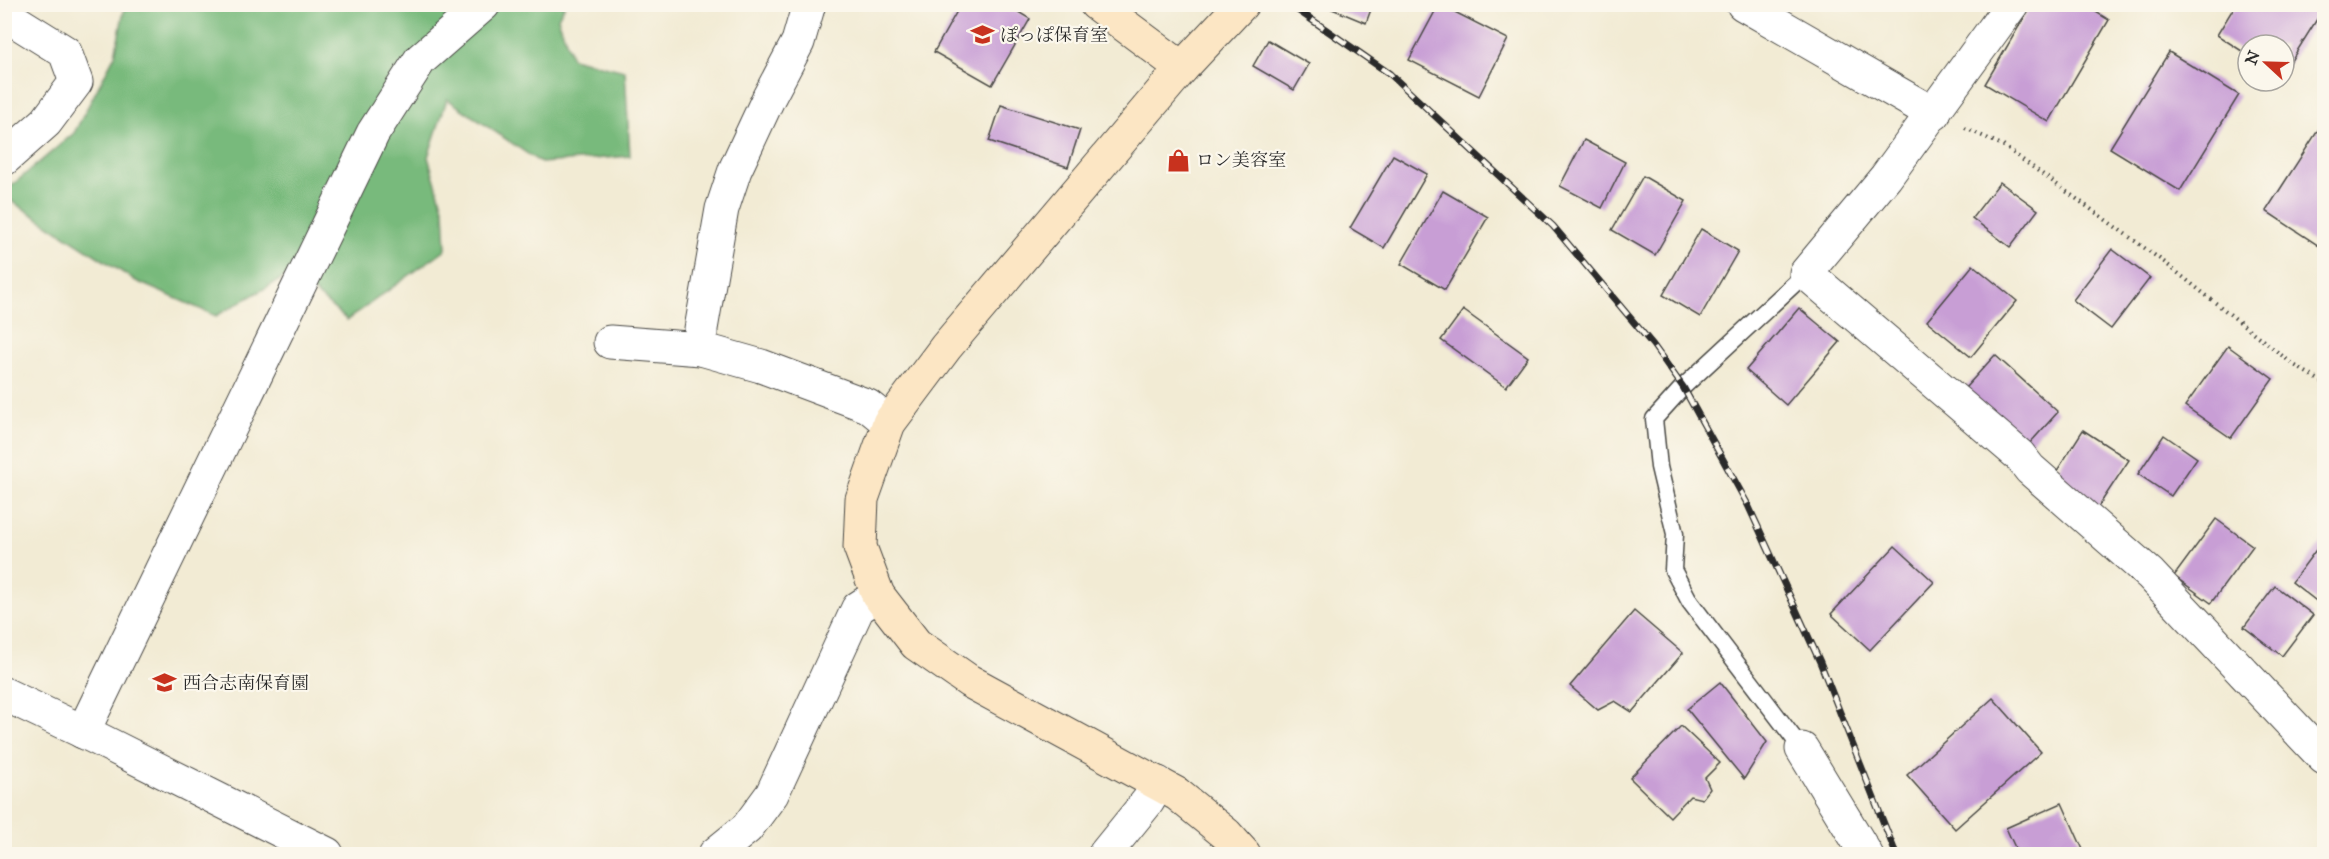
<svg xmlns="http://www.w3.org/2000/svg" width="2329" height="859" viewBox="0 0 2329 859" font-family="'IM FELL Great Primer','Noto Serif JP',serif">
	<rect width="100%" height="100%" fill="#fbf7ec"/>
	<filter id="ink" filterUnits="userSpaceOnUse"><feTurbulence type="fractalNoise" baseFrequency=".0167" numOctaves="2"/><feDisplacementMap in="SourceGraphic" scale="12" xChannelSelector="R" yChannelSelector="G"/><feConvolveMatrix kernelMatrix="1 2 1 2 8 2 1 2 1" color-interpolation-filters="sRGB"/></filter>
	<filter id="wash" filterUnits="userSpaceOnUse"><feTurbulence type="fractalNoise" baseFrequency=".008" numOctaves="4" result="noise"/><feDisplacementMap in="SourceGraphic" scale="24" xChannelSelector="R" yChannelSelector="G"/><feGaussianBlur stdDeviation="1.35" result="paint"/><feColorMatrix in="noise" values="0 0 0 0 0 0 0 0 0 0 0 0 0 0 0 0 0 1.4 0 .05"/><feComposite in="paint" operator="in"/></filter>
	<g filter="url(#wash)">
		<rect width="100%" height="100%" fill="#f2ebd4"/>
		<!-- forest -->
		<path fill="#78ba7c" stroke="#527254" stroke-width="1.5" d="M 125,5 L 565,5 L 558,18 L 572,58 L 625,71 L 630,156 L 541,163 L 447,99 L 428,157 L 444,211 L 446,249 L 347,320 L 292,273 L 216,316 L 136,281 L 5,197 L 4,192 L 74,133 L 115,55 Z"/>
		<g id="blocks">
			<!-- building -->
			<g fill="#c89ed5">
				<path d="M 961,4 L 1005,4 L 1030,19 L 992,85 L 934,52 Z"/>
				<path d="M 1320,4 L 1373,4 L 1366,23 Z"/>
				<path d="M 1439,4 L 1508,39 L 1479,96 L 1409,60 Z"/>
				<path d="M 2032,4 L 2083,4 L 2109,20 L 2049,122 L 1985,84 Z"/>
				<path d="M 2236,4 L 2324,4 L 2324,8 L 2284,72 L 2284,45 L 2248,45 L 2248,55 L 2217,35 Z"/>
				<path d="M 1268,40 L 1309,64 L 1294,90 L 1253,66 Z"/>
				<path d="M 2169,52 L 2239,95 L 2180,191 L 2110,148 Z"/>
				<path d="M 1001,105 L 1080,130 L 1068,167 L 989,141 Z"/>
				<path d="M 2324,121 L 2324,244 L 2322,248 L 2266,211 Z"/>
				<path d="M 1584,140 L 1625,162 L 1602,208 L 1560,186 Z"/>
				<path d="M 1393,155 L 1427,174 L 1384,248 L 1350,228 Z"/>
				<path d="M 1643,176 L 1686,201 L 1655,255 L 1612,230 Z"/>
				<path d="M 2000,182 L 2038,210 L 2010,247 L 1972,218 Z"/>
				<path d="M 1443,191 L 1488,217 L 1445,290 L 1401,264 Z"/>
				<path d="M 1701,229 L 1738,251 L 1700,317 L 1663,295 Z"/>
				<path d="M 2112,249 L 2150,278 L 2111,329 L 2073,300 Z"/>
				<path d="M 1973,265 L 2017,301 L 1971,357 L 1927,321 Z"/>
				<path d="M 1799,308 L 1840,342 L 1786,405 L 1746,370 Z"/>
				<path d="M 1463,310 L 1528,357 L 1506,387 L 1441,340 Z"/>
				<path d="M 2228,346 L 2273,379 L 2231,438 L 2185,406 Z"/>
				<path d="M 1995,355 L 2058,412 L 2019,455 L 1956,398 Z"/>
				<path d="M 2083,430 L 2129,460 L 2096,510 L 2051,480 Z"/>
				<path d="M 2164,435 L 2197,458 L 2171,496 L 2138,474 Z"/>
				<path d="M 2216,519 L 2253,546 L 2211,603 L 2174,576 Z"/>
				<path d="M 2324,539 L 2324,607 L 2292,582 Z"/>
				<path d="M 1895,546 L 1934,582 L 1870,650 L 1831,614 Z"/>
				<path d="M 2275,586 L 2313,615 L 2282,656 L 2244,627 Z"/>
				<path d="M 1634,611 L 1683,653 L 1632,712 L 1615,701 L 1598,710 L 1570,686 Z"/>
				<path d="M 1720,682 L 1767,742 L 1744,779 L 1687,709 Z"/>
				<path d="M 1993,698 L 2041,752 L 1955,829 L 1907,775 Z"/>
				<path d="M 1681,726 L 1720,763 L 1705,778 L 1710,789 L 1702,799 L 1690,796 L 1670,817 L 1630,778 Z"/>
				<path d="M 2062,803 L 2085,854 L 2018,854 L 2006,828 Z"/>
			</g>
		</g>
	</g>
	<g filter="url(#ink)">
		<use href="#blocks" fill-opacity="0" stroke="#494844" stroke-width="1.5"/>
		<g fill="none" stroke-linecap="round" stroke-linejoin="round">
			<defs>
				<path id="lane" d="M 1802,749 L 1690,602 L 1673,570 L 1675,534 L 1659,467 L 1654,419 L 1683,387 L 1806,273"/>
				<g id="street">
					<path d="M 1743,4 L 1934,114"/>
					<path d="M 2012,4 L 1886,177 L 1806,273 L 2019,455 L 2030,469 L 2150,574 L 2324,758"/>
					<path d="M 4,14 L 65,52 L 76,82 L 46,122 L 4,159"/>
					<path d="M 610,342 L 701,349 L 761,366 L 868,406 L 889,423"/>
					<path d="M 701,349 L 701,329 L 722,209 L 735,170 L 769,97 L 798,42 L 809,4"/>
					<path d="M 4,694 L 94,737 L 327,854"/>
					<path d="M 83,732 L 373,133 L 420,60 L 484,4"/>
					<path d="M 1802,749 L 1866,854"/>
					<path d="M 715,854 L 747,828 L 772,794 L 858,608 L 878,595"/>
					<path d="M 1105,854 L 1148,801 L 1158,783"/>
				</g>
				<g id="secondary">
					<path d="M 1096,4 L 1182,68"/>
					<path d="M 1242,4 L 1182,68 L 946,347 L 889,423 L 862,499 L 860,547 L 878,595 L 916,644 L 969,681 L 1177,794 L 1226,834 L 1244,854"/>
				</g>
			</defs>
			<!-- lane casing -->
			<use href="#lane" stroke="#494844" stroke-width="19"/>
			<!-- street casing -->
			<use href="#street" stroke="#494844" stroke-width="35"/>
			<!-- secondary casing -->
			<use href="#secondary" stroke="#494844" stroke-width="35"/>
			<!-- path -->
			<path stroke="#494844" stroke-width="4" stroke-dasharray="1.5 4.5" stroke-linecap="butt" d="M 1965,128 L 2002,145 L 2045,176 L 2164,262 L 2294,365 L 2324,383"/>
			<!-- lane -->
			<use href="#lane" stroke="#fff" stroke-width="16"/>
			<!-- street -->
			<use href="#street" stroke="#fff" stroke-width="33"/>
			<!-- secondary -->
			<use href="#secondary" stroke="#fce6c4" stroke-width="33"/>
			<defs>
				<path id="rail" d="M 1289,4 L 1390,74 L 1553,226 L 1653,345 L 1683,387 L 1748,505 L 1820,662 L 1896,854"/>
			</defs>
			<!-- rail casing -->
			<use href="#rail" stroke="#2b2b2b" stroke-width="7"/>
			<!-- rail -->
			<use href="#rail" stroke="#fbf7ec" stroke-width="4.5" stroke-dasharray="14" stroke-linecap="butt"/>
		</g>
	</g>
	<!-- icons -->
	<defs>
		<symbol id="school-bare" viewBox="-9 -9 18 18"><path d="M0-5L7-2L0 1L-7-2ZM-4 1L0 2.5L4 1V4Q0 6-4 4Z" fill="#c8321e" stroke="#fbf7ec" stroke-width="2.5" paint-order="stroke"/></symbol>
		<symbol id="shop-bare" viewBox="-9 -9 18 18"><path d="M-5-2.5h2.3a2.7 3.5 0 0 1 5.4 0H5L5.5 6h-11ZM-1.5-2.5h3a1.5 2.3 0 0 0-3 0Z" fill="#c8321e" stroke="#fbf7ec" stroke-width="2.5" paint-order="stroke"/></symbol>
	</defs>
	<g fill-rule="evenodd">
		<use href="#school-bare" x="966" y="18" width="33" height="33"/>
		<use href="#shop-bare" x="1162" y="144" width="33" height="33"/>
		<use href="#school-bare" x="148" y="666" width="33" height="33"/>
	</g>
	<g text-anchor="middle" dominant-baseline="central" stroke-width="4.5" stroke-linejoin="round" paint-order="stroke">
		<!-- poi labels -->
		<g font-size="18" fill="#2b2b2b" stroke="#fbf7ec" text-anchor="start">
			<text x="1000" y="35">ぽっぽ保育室</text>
			<text x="1196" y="160">ロン美容室</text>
			<text x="183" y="683">西合志南保育園</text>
		</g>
	</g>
	<!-- margin -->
	<rect width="2329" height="859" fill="none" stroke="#fbf7ec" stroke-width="24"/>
	<!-- north arrow -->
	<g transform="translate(2266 63) rotate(292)"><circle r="28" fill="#fbf7ec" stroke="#a8a59f" stroke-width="1.5"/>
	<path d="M0-4.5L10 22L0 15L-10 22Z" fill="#c8321e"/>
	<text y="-9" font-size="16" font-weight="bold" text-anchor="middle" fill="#2b2b2b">N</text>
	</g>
</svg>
